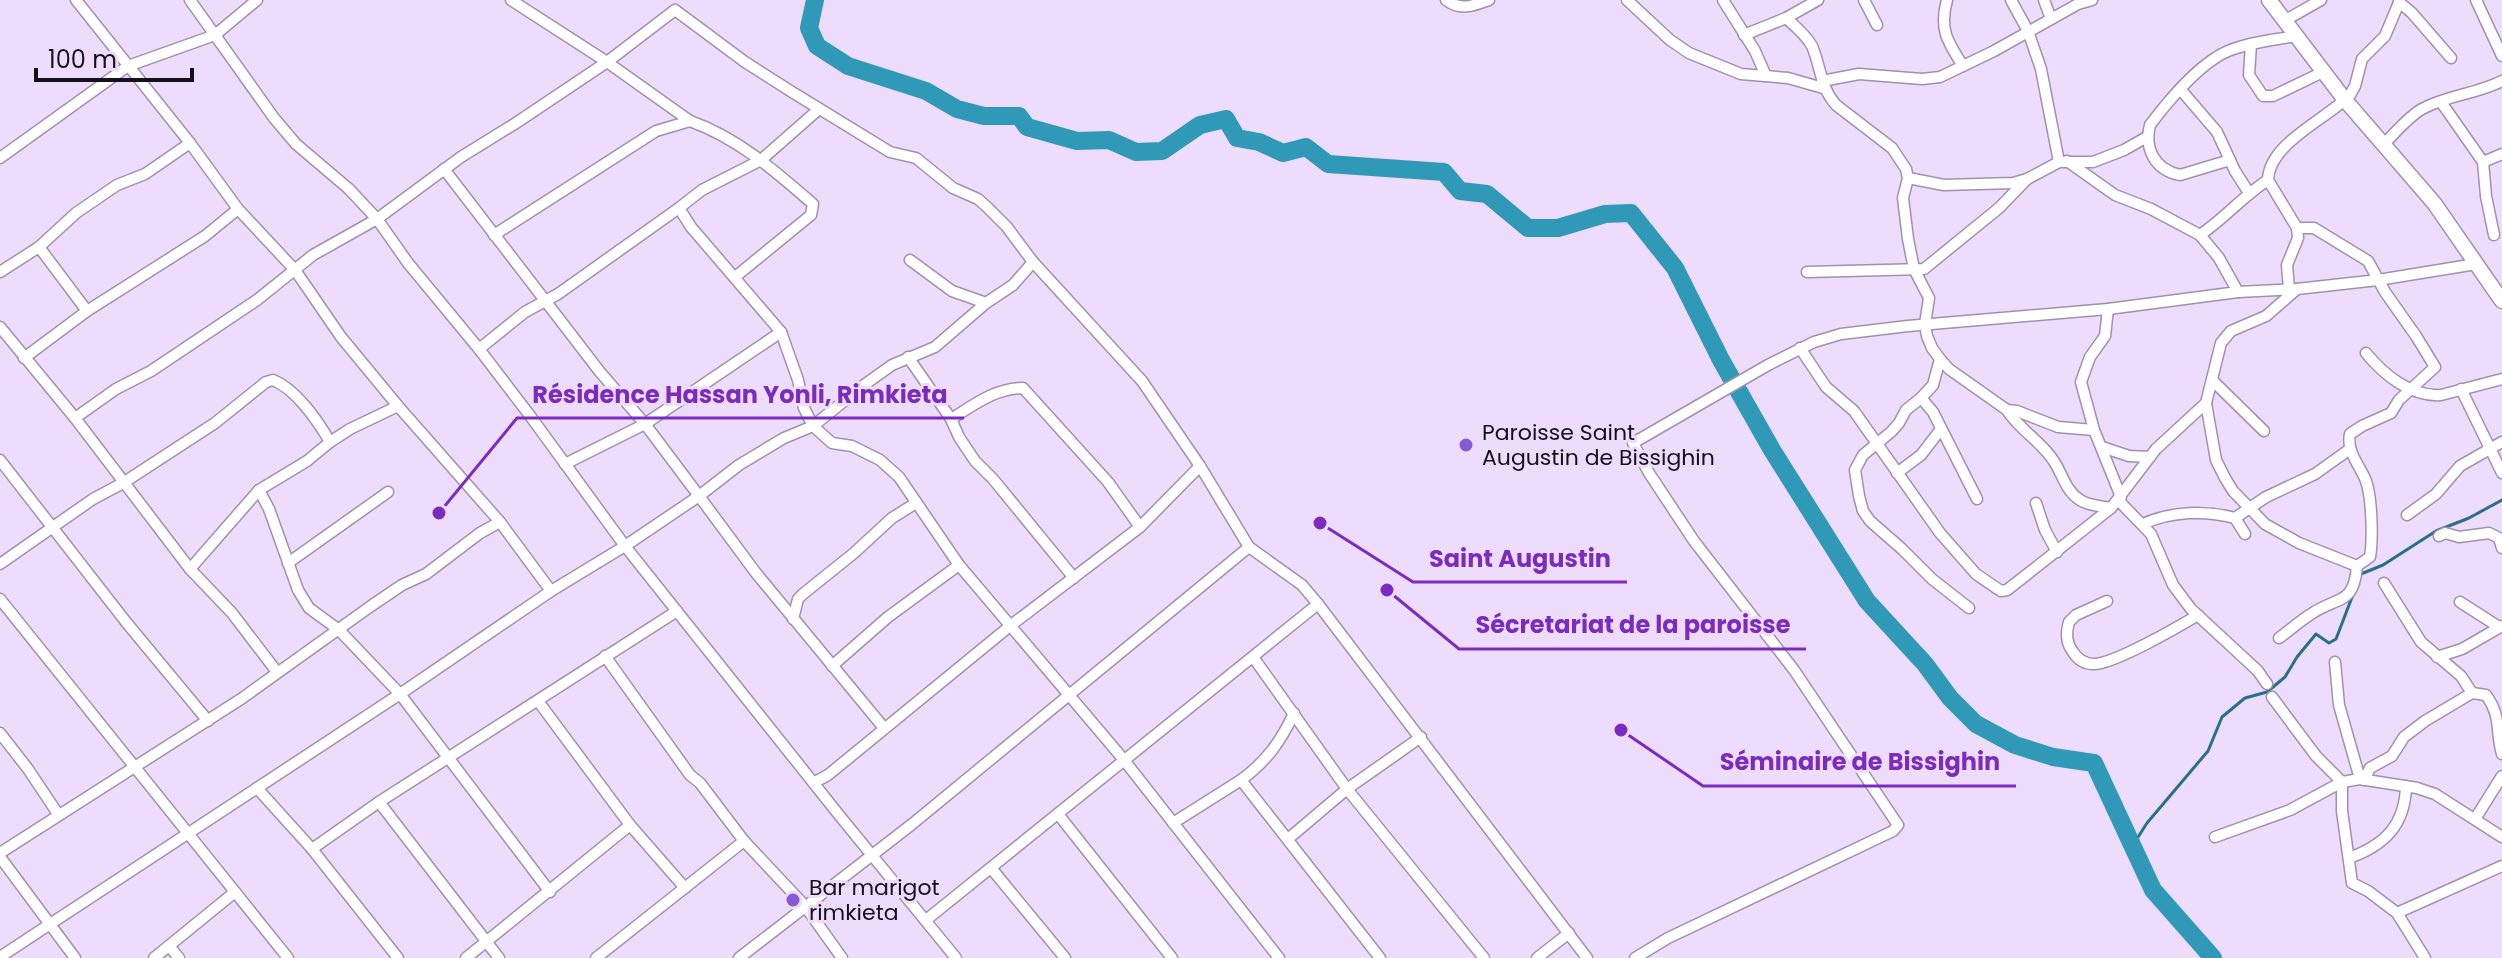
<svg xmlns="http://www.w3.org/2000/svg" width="2502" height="958" viewBox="0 0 2502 958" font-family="Poppins,sans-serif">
	<rect width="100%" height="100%" fill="#eddcfc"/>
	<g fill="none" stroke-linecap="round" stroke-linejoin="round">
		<!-- stream -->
		<g stroke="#287089" stroke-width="3">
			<path d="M 2361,574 L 2383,565 L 2436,531 L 2469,518 L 2502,500"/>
			<path d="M 2133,845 L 2147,823 L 2208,751 L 2222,717 L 2245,698 L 2267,692 L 2285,677 L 2297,657 L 2316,634 L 2329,643 L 2336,639 L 2354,592"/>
		</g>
		<!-- river -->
		<path stroke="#3099b8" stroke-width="18" d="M 815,0 L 809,28 L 817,46 L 848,66 L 926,91 L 957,109 L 984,116 L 1019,116 L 1027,127 L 1077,141 L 1109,140 L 1136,152 L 1162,151 L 1200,125 L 1226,119 L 1237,138 L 1259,142 L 1283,153 L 1306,147 L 1328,164 L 1444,172 L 1460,191 L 1487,194 L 1528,228 L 1558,228 L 1605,214 L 1631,213 L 1675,268 L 1721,360 L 1772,450 L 1867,601 L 1925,664 L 1950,698 L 1976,724 L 2015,745 L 2053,757 L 2094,763 L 2153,890 L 2213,958"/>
		<defs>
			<g id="street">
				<path d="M 76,0 L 190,143 L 238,209 L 295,270 L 341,337 L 398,406 L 500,522 L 551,591"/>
				<path d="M 190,0 L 274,118 L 296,144 L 349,189 L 377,219 L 408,263 L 479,349 L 531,417 L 625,546 L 839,815 L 956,958"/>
				<path d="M 511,0 L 607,62 L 690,121"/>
				<path d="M 1446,0 C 1460,11 1473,6 1489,0"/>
				<path d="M 1627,0 L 1670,40 L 1689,53 L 1741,74 L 1788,78 L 1823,88"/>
				<path d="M 1723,0 L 1755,51 L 1766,76"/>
				<path d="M 1864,0 L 1877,25"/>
				<path d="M 1947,0 C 1939,29 1947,41 1963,66"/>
				<path d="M 2011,0 L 2028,31 L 2041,69 L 2059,162"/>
				<path d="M 2044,0 L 2051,19"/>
				<path d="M 2476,0 L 2502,56"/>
				<path d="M 2399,2 L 2412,13 L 2451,58"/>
				<path d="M 1786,18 C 1795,26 1806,35 1812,46 C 1821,67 1820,87 1836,105 L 1892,148 L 1906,169 L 1908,178 L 1903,198 L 1908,239 L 1914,269 L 1929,298 L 1925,324 L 1927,336 L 1932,348 L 1940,359 L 1933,385 L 1921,398 L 1906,410 L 1899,423 L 1891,432 L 1863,455 L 1855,470 L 1859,496 L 1863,511 L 1870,521 L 1902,549 L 1932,579 L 1969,608"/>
				<path d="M 2284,21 L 2321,0"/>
				<path d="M 1744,35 L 1786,18 L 1818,0"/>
				<path d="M 2251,44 L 2249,75 L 2263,96 L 2273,96 L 2323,72"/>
				<path d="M 1822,81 L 1859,74 L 1922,79 L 1940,77 L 1994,51 L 2078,4 L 2092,0"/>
				<path d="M 2181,90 L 2217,132 L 2235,171 L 2249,193"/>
				<path d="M 2441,102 L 2483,162 L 2486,196 L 2494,235"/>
				<path d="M 2384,144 C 2396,132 2408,117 2422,109 C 2447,95 2477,94 2502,81"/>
				<path d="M 0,158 L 128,66 L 215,35 L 257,0"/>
				<path d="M 2230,160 L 2180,175 C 2155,170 2144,149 2150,125 C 2168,101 2200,63 2228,51 C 2249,42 2274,40 2296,36"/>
				<path d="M 2067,161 L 2115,195 L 2151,209 L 2200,235 L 2219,258 L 2238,292"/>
				<path d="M 2483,162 L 2502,154"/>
				<path d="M 444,169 L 600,372 L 645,424 L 699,496 L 739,465 L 784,438 L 813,426 L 864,385 L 892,365 L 935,347 L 986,303 L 1013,285 L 1033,262"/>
				<path d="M 1908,178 L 1944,185 L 2013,183 L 2027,179 L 2059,162 L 2093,162 L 2124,150 L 2147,137"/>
				<path d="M 2268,180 L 2297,228 L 2298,238 L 2287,265 L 2289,289"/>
				<path d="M 679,208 L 691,227 L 781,332 L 798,380 L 804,408 L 813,426 L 832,443 L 852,446 L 880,460 L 899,477 L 959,565 L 1124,760 L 1279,958"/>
				<path d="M 494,235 L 656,131 L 690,121 C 738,138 775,171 813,204 L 811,215 L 735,277"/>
				<path d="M 2200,235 C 2225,218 2243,196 2268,180 C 2269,143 2327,119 2350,95 L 2355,86 L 2362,59 L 2385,36 L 2400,0"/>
				<path d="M 39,247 L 87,311"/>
				<path d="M 910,260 L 952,291 L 986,303"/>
				<path d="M 0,272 L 39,247 L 76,213 L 117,185 L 145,174 L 190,143"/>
				<path d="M 1807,272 L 1924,269 L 1999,208 L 2027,179"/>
				<path d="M 2297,289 L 2266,316 L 2231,331 L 2221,343 L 2206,403 L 2216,460 L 2225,478 L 2233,491 L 2265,524 L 2299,543 L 2357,566"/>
				<path d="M 2108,309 L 2105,336 L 2090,357 L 2081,382 L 2094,430 L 2121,497"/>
				<path d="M 0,327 L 75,418 L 190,569 L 232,613 L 277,672"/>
				<path d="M 1800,348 L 1826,387 L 1854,411 L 1940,533 L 1976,574 L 2001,591 L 2007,590 L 2025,576 L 2111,508 L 2156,449 L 2206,403"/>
				<path d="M 479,349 L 525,312 L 558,294 L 679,208 L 702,190 L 761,160 L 819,109"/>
				<path d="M 2366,353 C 2384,375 2411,397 2441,395 L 2502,379"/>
				<path d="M 908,357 L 951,419 L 959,437 L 975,461 L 993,479 L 1074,578"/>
				<path d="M 24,358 L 87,311 L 205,236 L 238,209"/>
				<path d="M 1940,359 L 1949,369 L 2007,410 L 2017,411 L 2058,427 L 2094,430"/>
				<path d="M 2213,381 L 2264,431"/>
				<path d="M 2461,389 L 2502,473"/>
				<path d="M 1921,398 L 1933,412 L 1977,499"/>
				<path d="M 2007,410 C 2020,431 2043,442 2055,463 C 2063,476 2066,491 2080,500 C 2089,506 2101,506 2111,508"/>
				<path d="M 75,418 L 116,389 L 151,371 L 257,300 L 313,255 L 377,219 L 461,157 L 516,123 L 607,62 L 675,10 L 745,62 L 792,92 L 890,152 L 916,158 L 953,188 L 978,199 L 987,207 L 1007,227 L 1033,262 L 1142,381 L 1200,466 L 1249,547 L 1302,585 L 1318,604 L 1587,958"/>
				<path d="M 951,419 C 974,405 995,388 1023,388 L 1108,482 L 1140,527"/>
				<path d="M 2102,447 L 2129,456 L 2150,457"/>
				<path d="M 0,460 L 126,622 L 208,721"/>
				<path d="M 565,464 L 645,424 L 781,332"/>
				<path d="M 1897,473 L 1921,455 L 1941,429"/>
				<path d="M 259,490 L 269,509 L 298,590 L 309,608 L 339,630 L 400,694 L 550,892"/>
				<path d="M 2119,501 L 2151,534 L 2173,585 L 2191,609 L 2258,671 L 2267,684"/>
				<path d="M 2036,503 L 2045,530 L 2057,552"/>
				<path d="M 2407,515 L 2436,494 L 2460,466 L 2502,442"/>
				<path d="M 2235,518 L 2245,534"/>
				<path d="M 2143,524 C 2172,511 2205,510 2235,518 L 2266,497 L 2315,474 L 2350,449"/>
				<path d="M 2439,536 L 2445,533 L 2459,537 L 2489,533 L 2499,538 L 2502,548"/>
				<path d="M 288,563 L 388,492"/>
				<path d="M 0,564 L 93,499 L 123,483 L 215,423 L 266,382 L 273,380 C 296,389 318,421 330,442"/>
				<path d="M 190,569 L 259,490 L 307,461 L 330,442 L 350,429 L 398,406"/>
				<path d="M 2384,583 L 2421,642 L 2461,676 L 2472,693"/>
				<path d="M 0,599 L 288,958"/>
				<path d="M 2107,601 L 2076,615 L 2069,622 C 2066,632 2066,643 2073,652 C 2078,660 2085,664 2094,664 C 2114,664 2178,627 2198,615"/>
				<path d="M 2460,602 L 2499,627"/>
				<path d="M 793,619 L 798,599 L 803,594 L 854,553 L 892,518 L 916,503"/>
				<path d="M 2279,638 C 2290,630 2300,621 2311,614 C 2337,596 2354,606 2357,566 L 2370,557 C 2373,539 2372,498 2366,481 C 2360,465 2346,452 2350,434 L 2362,426 L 2391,413 L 2399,400 L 2435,367 L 2416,336 L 2385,292 L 2368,261 L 2314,228 L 2297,228"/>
				<path d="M 605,656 L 690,775 L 700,783 L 744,841 L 805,906 L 842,958"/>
				<path d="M 1253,657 L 1347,789 L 1484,958"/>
				<path d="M 2437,657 L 2462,649 L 2502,626"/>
				<path d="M 2335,662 L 2339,705 L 2360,779"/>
				<path d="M 832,666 L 888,617 L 959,565"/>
				<path d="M 2272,697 L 2316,756 L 2342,782 L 2342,811 L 2352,883 L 2368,891 L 2397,913 L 2425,958"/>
				<path d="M 538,701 L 630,825 L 685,888"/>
				<path d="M 0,733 L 28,769 L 58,814"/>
				<path d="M 1241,780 C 1267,761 1281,741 1294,713"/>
				<path d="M 2364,780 L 2370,768 L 2392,756 L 2404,737 L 2425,721 L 2472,693 L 2486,695 C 2502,717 2495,730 2502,754"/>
				<path d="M 815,782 L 828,775 L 1010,626 L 1140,527 L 1200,466"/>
				<path d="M 257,788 L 312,849 L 398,958"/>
				<path d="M 379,802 L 499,958"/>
				<path d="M 1058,814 L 1172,958"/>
				<path d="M 2475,819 L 2502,776"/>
				<path d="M 1173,823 L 1241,780 L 1380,958"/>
				<path d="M 2215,837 L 2290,810 L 2342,782 L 2360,779 L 2417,788 L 2435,794 L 2502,837"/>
				<path d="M 1288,839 L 1347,789 L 1421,737"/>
				<path d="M 312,849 L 379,802 L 677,611"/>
				<path d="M 0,853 L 241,699 L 371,606 L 402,585 L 426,574 L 480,533 L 500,522"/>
				<path d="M 0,857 L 75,958"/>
				<path d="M 2349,858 C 2385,845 2405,825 2406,786"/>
				<path d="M 991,868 L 1065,958"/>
				<path d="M 2397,913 L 2502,866"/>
				<path d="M 926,920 L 1318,604"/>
				<path d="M 170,947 L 179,958"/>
				<path d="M 0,957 L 400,694 L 551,591 L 625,546 L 699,496 L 756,573 L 884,728"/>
				<path d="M 154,958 L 235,892"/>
				<path d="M 466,958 L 630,825"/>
				<path d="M 596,958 L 744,841"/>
				<path d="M 739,958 L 911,825 L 1249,547"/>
				<path d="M 1537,958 L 1569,933"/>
				<path d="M 1635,958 L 1668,938 L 1893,831 L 1898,825 L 1794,670 L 1694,541 L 1649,473 L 1633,443 L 1768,365 L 1814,342 L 1841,334 L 1908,326 L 2108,309 L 2238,292 L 2297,289 L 2378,280 L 2476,264"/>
			</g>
			<path id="secondary" d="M 2269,0 L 2345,100 L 2434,203 L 2502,301"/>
		</defs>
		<!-- street casing -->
		<use href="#street" stroke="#a191ae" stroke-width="13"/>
		<!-- secondary casing -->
		<use href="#secondary" stroke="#a191ae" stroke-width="17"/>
		<!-- street -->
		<use href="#street" stroke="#fff" stroke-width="10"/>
		<!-- secondary -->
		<use href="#secondary" stroke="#fff" stroke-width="14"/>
	</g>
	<!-- markers -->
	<g fill="#865ad3" stroke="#eddcfc" stroke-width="3">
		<circle cx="1466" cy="445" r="8"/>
		<circle cx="793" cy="900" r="8"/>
	</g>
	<g text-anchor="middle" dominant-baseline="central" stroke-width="6" stroke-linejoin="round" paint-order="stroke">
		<!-- poi labels -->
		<g font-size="22" fill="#16101b" stroke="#eddcfc" text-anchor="start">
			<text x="1482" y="432">Paroisse Saint<tspan x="1482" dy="25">Augustin de Bissighin</tspan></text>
			<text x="809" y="887">Bar marigot<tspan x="809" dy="25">rimkieta</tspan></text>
		</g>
	</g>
	<!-- callouts -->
	<path fill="none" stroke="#7b2cbf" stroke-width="3" d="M439 513L517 418H964M1320 523L1413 582H1627M1387 590L1459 649H1806M1621 730L1703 786H2016"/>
	<g fill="#7b2cbf" stroke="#eddcfc" stroke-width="3">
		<circle cx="439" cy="513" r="8"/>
		<circle cx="1320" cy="523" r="8"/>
		<circle cx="1387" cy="590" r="8"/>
		<circle cx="1621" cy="730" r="8"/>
	</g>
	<g font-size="24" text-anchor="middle" font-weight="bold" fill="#7b2cbf" stroke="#eddcfc" stroke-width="6" stroke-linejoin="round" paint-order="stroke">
		<text x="740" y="403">Résidence Hassan Yonli, Rimkieta</text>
		<text x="1520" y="567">Saint Augustin</text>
		<text x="1633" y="633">Sécretariat de la paroisse</text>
		<text x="1860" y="770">Séminaire de Bissighin</text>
	</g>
	<!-- scale -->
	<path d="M36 68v12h156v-12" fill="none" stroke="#16101b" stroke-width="4"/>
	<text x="48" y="68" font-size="24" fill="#16101b" stroke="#eddcfc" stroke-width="6" paint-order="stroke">100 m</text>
</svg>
